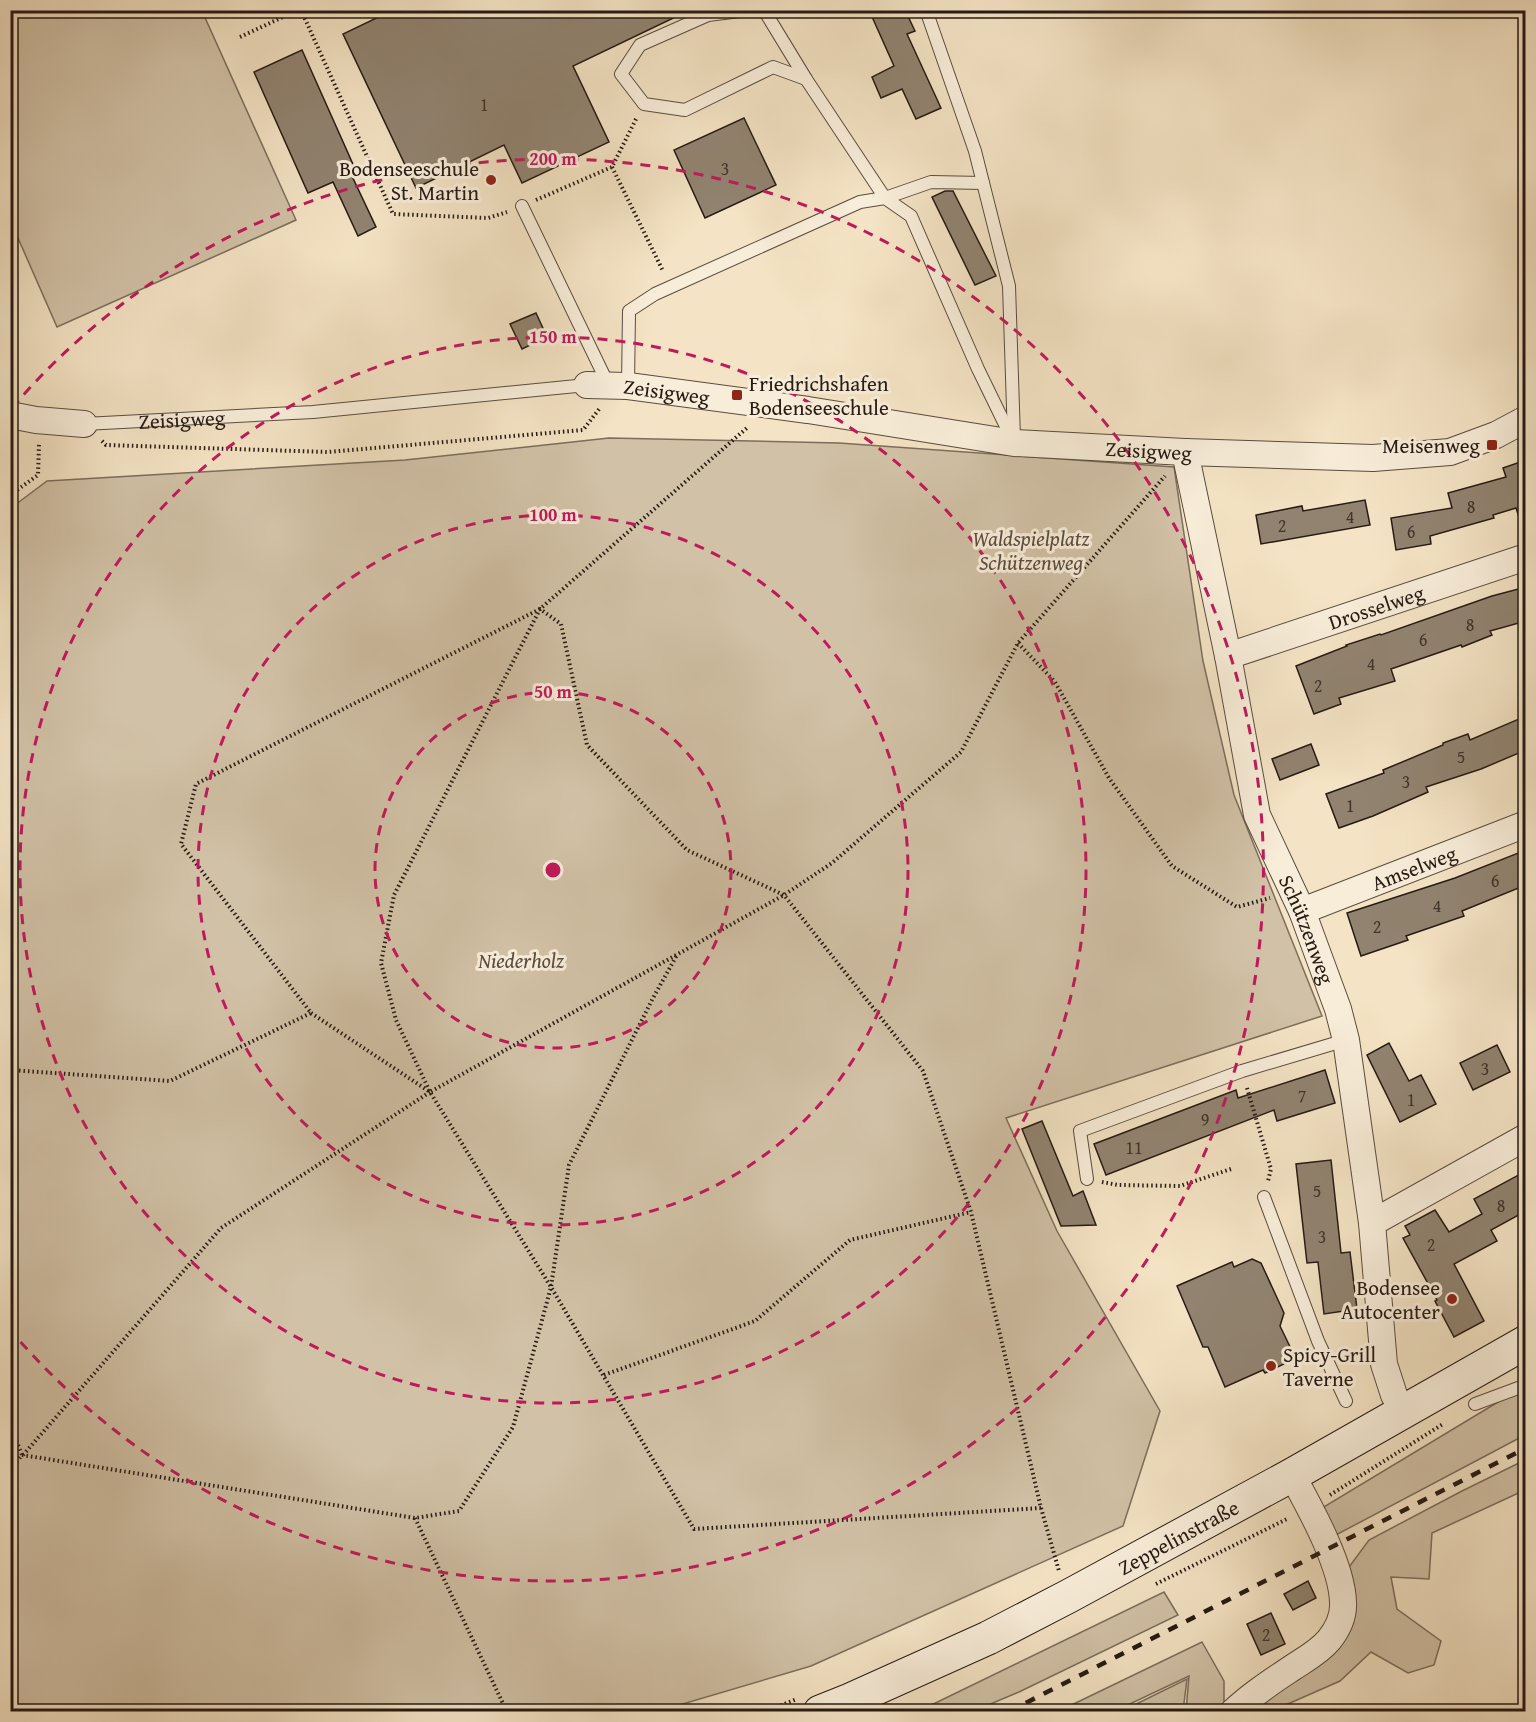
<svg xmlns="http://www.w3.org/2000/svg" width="1536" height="1722" viewBox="0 0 1536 1722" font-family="'Gentium Book Plus',serif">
	<rect width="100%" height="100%" fill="#f4e3c4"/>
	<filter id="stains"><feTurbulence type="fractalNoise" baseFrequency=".00333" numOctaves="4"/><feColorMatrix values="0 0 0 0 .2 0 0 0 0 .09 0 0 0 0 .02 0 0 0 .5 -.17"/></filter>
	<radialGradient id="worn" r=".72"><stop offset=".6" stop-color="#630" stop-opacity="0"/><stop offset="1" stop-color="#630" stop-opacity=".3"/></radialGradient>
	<!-- green -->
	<g fill="#d1c1a6" stroke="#7b6e5d" stroke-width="1.5">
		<path d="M 10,11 L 202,11 L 296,220 L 57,327 L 11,222 Z"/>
		<path d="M 609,438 L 839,443 L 1174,467 L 1203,661 L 1234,795 L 1322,1016 L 1006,1118 L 1057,1231 L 1160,1411 L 1123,1526 L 811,1666 L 659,1711 L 11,1712 L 11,508 L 47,481 L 405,460 Z"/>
		<path d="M 1525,1389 L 1525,1435 L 1334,1536 L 1322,1508 L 1508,1396 Z"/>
		<path d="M 1525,1460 L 1525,1490 L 1432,1533 L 1429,1579 L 1391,1577 L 1397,1609 L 1441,1641 L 1434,1665 L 1408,1673 L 1371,1652 L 1340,1681 L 1272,1711 L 1243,1712 L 1338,1643 L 1349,1567 L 1369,1540 L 1462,1491 Z"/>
		<path d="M 1164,1592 L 1178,1615 L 1019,1692 L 974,1711 L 919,1711 Z"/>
		<path d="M 1202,1642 L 1224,1681 L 1224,1709 L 1222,1711 L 1186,1711 L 1189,1676 L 1115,1711 L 1057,1712 Z"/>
		<path d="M 1187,1679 L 1183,1711 L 1122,1711 Z"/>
	</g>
	<!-- building -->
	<g fill="#918370" stroke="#251a14" stroke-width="1.5">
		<path d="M 393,10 L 690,10 L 573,66 L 609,142 L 522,183 L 504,145 L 416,188 L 343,34 Z"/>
		<path d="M 869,10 L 905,10 L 915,31 L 907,34 L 941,108 L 916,119 L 902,89 L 881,98 L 872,77 L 894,66 Z"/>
		<path d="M 302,50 L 356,171 L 351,174 L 376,227 L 358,236 L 333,182 L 308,193 L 254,72 Z"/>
		<path d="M 744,118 L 776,185 L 705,218 L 674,150 Z"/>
		<path d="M 945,191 L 953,191 L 996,276 L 975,285 L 932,197 Z"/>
		<path d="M 536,313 L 547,337 L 522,349 L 510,324 Z"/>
		<path d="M 1526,460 L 1526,525 L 1522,526 L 1516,508 L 1493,515 L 1494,518 L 1430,536 L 1431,544 L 1396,550 L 1391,518 L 1452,508 L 1448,493 L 1506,477 L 1503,468 Z"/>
		<path d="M 1365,500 L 1370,525 L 1261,544 L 1256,515 L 1302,506 L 1303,511 Z"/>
		<path d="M 1526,587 L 1526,621 L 1490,631 L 1492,635 L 1462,647 L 1461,645 L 1391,669 L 1395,681 L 1339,698 L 1341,704 L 1314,714 L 1296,666 L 1347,646 L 1346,645 L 1380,634 L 1381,635 L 1492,596 Z"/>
		<path d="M 1526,716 L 1526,750 L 1481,769 L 1426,787 L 1428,792 L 1373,816 L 1339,828 L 1326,794 L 1384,773 L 1383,770 L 1443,745 L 1443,743 L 1468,734 L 1470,740 Z"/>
		<path d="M 1311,744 L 1319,765 L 1280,780 L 1272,759 Z"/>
		<path d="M 1526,850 L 1526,885 L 1462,911 L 1464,916 L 1406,936 L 1408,940 L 1361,956 L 1347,913 L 1455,878 Z"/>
		<path d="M 1389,1043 L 1409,1081 L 1421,1075 L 1436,1104 L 1400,1122 L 1367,1055 Z"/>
		<path d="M 1497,1045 L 1510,1072 L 1473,1090 L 1460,1063 Z"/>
		<path d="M 1325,1070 L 1335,1103 L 1277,1121 L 1274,1110 L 1106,1175 L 1094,1144 L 1236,1090 L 1238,1098 Z"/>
		<path d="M 1042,1121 L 1073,1196 L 1083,1191 L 1096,1225 L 1061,1226 L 1022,1129 Z"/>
		<path d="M 1331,1160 L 1341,1253 L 1350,1252 L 1357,1309 L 1324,1314 L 1318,1262 L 1307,1263 L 1296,1164 Z"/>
		<path d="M 1526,1171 L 1526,1211 L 1491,1230 L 1497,1241 L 1454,1264 L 1484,1321 L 1454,1337 L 1435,1301 L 1437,1300 L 1403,1238 L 1410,1235 L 1405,1226 L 1435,1210 L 1449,1232 L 1482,1214 L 1474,1199 Z"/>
		<path d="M 1252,1259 L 1261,1263 L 1284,1313 L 1280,1326 L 1294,1355 L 1282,1360 L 1284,1364 L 1265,1373 L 1263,1370 L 1225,1387 L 1208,1347 L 1203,1347 L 1177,1286 L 1232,1262 L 1234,1267 Z"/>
		<path d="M 1308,1581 L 1316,1598 L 1293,1610 L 1284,1594 Z"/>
		<path d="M 1271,1613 L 1285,1644 L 1261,1655 L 1247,1624 Z"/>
	</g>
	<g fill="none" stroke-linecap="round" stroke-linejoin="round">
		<defs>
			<g id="lane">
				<path d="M 748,10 L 708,15 L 640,45 L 621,74 L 644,104 L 685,110 L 773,67 L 806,79"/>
				<path d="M 764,10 L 806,79 L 885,198 L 931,182 L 983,183"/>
				<path d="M 926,10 L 975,151 L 1009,286 L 1014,438"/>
				<path d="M 522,206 L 609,386"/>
				<path d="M 628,386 L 629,311 L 655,294 L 860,202 L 885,198 L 911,216 L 978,369 L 1014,443"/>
				<path id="s1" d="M 84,424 L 313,412 L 587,385"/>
				<path d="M 1087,1179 L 1080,1131 L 1242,1071 L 1346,1040"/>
				<path d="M 1264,1197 L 1318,1341 L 1346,1401"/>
				<path d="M 1475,1404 L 1526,1385"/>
			</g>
			<g id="street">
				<path id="s2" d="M 587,385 L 628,386 L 808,410 L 1014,443 L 1185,452 L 1373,458 L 1450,452 L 1496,435 L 1526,419"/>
				<path d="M 10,415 L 36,420 L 84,424"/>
				<path id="s3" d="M 1185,452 L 1228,656 L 1257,815 L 1302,911 L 1338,1009 L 1346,1040 L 1372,1223 L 1384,1364 L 1394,1395 L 1403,1412"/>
				<path id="s4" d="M 1228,656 L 1526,557"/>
				<path id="s5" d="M 1302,911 L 1526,824"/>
				<path d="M 1372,1223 L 1526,1137"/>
				<path d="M 1233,1712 C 1251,1695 1271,1682 1292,1668 C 1304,1660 1319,1652 1329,1640 C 1337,1630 1344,1616 1343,1602 C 1342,1565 1310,1508 1292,1475"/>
			</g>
			<g id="secondary">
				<path id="s6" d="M 820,1712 L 850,1700 L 988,1638 L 1069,1596 L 1292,1475 L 1526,1342"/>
			</g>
		</defs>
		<!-- lane casing -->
		<use href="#lane" stroke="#594c40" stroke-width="14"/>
		<!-- street casing -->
		<use href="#street" stroke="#594c40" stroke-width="28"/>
		<!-- secondary casing -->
		<use href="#secondary" stroke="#251a14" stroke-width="35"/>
		<!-- path -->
		<g stroke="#251a14" stroke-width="4" stroke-dasharray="1.5 3" stroke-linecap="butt">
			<path d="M 301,10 L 393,214 L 488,218 L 507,212"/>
			<path d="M 240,37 L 298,10"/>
			<path d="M 612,167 L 663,271"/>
			<path d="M 536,200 L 612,167 L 636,119"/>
			<path d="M 102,441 L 106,445 L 328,452 L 583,430 L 600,408"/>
			<path d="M 10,495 L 38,475 L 39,443"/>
			<path d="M 1018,643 L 1055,682 L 1109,778 L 1172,866 L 1237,907 L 1270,898"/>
			<path d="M 311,1013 L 430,1092 L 784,895 L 832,863 L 961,752 L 1018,643 L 1165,476"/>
			<path d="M 10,1070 L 170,1081 L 311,1013 L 181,844 L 196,784 L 540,609 L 748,427"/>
			<path d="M 1247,1088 L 1271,1169 L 1268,1181"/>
			<path d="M 1102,1182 L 1118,1185 L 1180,1186 L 1231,1169"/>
			<path d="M 604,1375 L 755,1321 L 850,1240 L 971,1212"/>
			<path d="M 10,1424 L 22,1455 L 10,1470"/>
			<path d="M 22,1455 L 415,1518 L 459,1511 L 513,1427 L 551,1287 L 569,1165 L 653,998 L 677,955"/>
			<path d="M 23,1455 L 221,1228 L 430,1092"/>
			<path d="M 1330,1495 L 1443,1424"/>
			<path d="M 1041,1508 L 694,1529 L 551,1287 L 430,1092 L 396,1020 L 381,963 L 394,895 L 540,609 L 561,624 L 587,745 L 687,850 L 784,895 L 923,1071 L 971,1212 L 1041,1508 L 1059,1571"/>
			<path d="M 415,1518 L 507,1712"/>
			<path d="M 1156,1584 L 1289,1518"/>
			<path d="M 764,1712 L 797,1699"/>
		</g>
		<!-- lane -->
		<use href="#lane" stroke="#f8edd9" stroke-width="12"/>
		<!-- street -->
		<use href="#street" stroke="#f8edd9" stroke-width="26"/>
		<!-- secondary -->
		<use href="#secondary" stroke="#f8edd9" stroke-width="33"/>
		<!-- rail -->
		<path stroke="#251a14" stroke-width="4.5" stroke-dasharray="10 10" stroke-linecap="butt" d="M 1008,1712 L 1526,1448"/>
	</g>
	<!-- distance rings -->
	<g fill="none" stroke="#c2185b" stroke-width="3" stroke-dasharray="10 8">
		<circle cx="553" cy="870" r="178"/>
		<circle cx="553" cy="870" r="355"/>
		<circle cx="553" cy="870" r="533"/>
		<path d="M12 408A711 711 0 1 1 12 1332"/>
	</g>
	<!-- markers -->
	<g fill="#8f2418" stroke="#f8edd9" stroke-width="2">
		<circle cx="491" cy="180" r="6"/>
		<rect x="731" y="389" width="12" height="12" rx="3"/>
		<rect x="1486" y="439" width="12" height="12" rx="3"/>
		<circle cx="1452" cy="1299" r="6"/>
		<circle cx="1271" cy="1366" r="6"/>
	</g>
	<g text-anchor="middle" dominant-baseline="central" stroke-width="6" stroke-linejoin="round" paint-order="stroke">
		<!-- number labels -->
		<g font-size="18" fill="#40342b">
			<text x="484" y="104">1</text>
			<text x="725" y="168">3</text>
			<text x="1471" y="506">8</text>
			<text x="1350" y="516">4</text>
			<text x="1282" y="525">2</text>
			<text x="1411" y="531">6</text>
			<text x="1470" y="624">8</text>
			<text x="1423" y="639">6</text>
			<text x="1371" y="663">4</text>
			<text x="1318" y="685">2</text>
			<text x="1461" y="756">5</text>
			<text x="1406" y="781">3</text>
			<text x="1350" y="805">1</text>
			<text x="1495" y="880">6</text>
			<text x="1437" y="905">4</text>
			<text x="1377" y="926">2</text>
			<text x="1485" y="1068">3</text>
			<text x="1302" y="1095">7</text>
			<text x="1411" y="1099">1</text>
			<text x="1205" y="1119">9</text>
			<text x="1134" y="1147">11</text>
			<text x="1317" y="1190">5</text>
			<text x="1501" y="1205">8</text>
			<text x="1322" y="1236">3</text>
			<text x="1431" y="1244">2</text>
			<text x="1266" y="1634">2</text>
		</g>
		<!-- poi labels -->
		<g font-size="21" fill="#251a14" stroke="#f8edd9" text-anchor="end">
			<text x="479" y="168">Bodenseeschule<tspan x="479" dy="24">St. Martin</tspan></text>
			<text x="749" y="383" text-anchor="start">Friedrichshafen<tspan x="749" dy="24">Bodenseeschule</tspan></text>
			<text x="1480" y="445">Meisenweg</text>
			<text x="1440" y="1287">Bodensee<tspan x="1440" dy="24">Autocenter</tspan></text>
			<text x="1283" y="1354" text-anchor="start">Spicy-Grill<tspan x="1283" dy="24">Taverne</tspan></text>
		</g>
		<!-- street labels -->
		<g font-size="21" fill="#251a14" stroke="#f8edd9">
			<text stroke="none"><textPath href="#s2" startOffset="80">Zeisigweg</textPath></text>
			<text stroke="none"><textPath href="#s1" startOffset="98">Zeisigweg</textPath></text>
			<text stroke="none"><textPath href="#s2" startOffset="566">Zeisigweg</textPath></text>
			<text stroke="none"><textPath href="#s4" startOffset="156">Drosselweg</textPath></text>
			<text stroke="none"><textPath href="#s5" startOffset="120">Amselweg</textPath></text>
			<text stroke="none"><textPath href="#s3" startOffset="495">Schützenweg</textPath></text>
			<text stroke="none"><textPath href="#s6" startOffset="399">Zeppelinstraße</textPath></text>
		</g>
		<!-- park labels -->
		<g font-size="21" font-style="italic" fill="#594c40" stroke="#f8edd9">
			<text x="1031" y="538">Waldspielplatz<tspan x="1031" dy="24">Schützenweg</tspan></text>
			<text x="521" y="960">Niederholz</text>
		</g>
	</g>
	<circle cx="553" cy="870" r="9" fill="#c2185b" stroke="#f8edd9" stroke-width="3"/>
	<g font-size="18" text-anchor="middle" font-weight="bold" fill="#c2185b" stroke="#f8edd9" stroke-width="6" stroke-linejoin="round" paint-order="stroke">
		<text x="553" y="165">200 m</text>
		<text x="553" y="343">150 m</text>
		<text x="553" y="521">100 m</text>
		<text x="553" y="698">50 m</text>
	</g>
	<!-- margin -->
	<rect width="1536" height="1722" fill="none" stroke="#f4e3c4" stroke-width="36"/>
	<rect x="12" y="12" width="1512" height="1698" fill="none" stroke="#251a14" stroke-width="3"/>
	<rect x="18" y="18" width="1500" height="1686" fill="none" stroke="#251a14" stroke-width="1.5"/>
	<rect width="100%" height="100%" filter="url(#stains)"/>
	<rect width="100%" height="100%" fill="url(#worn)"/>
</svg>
